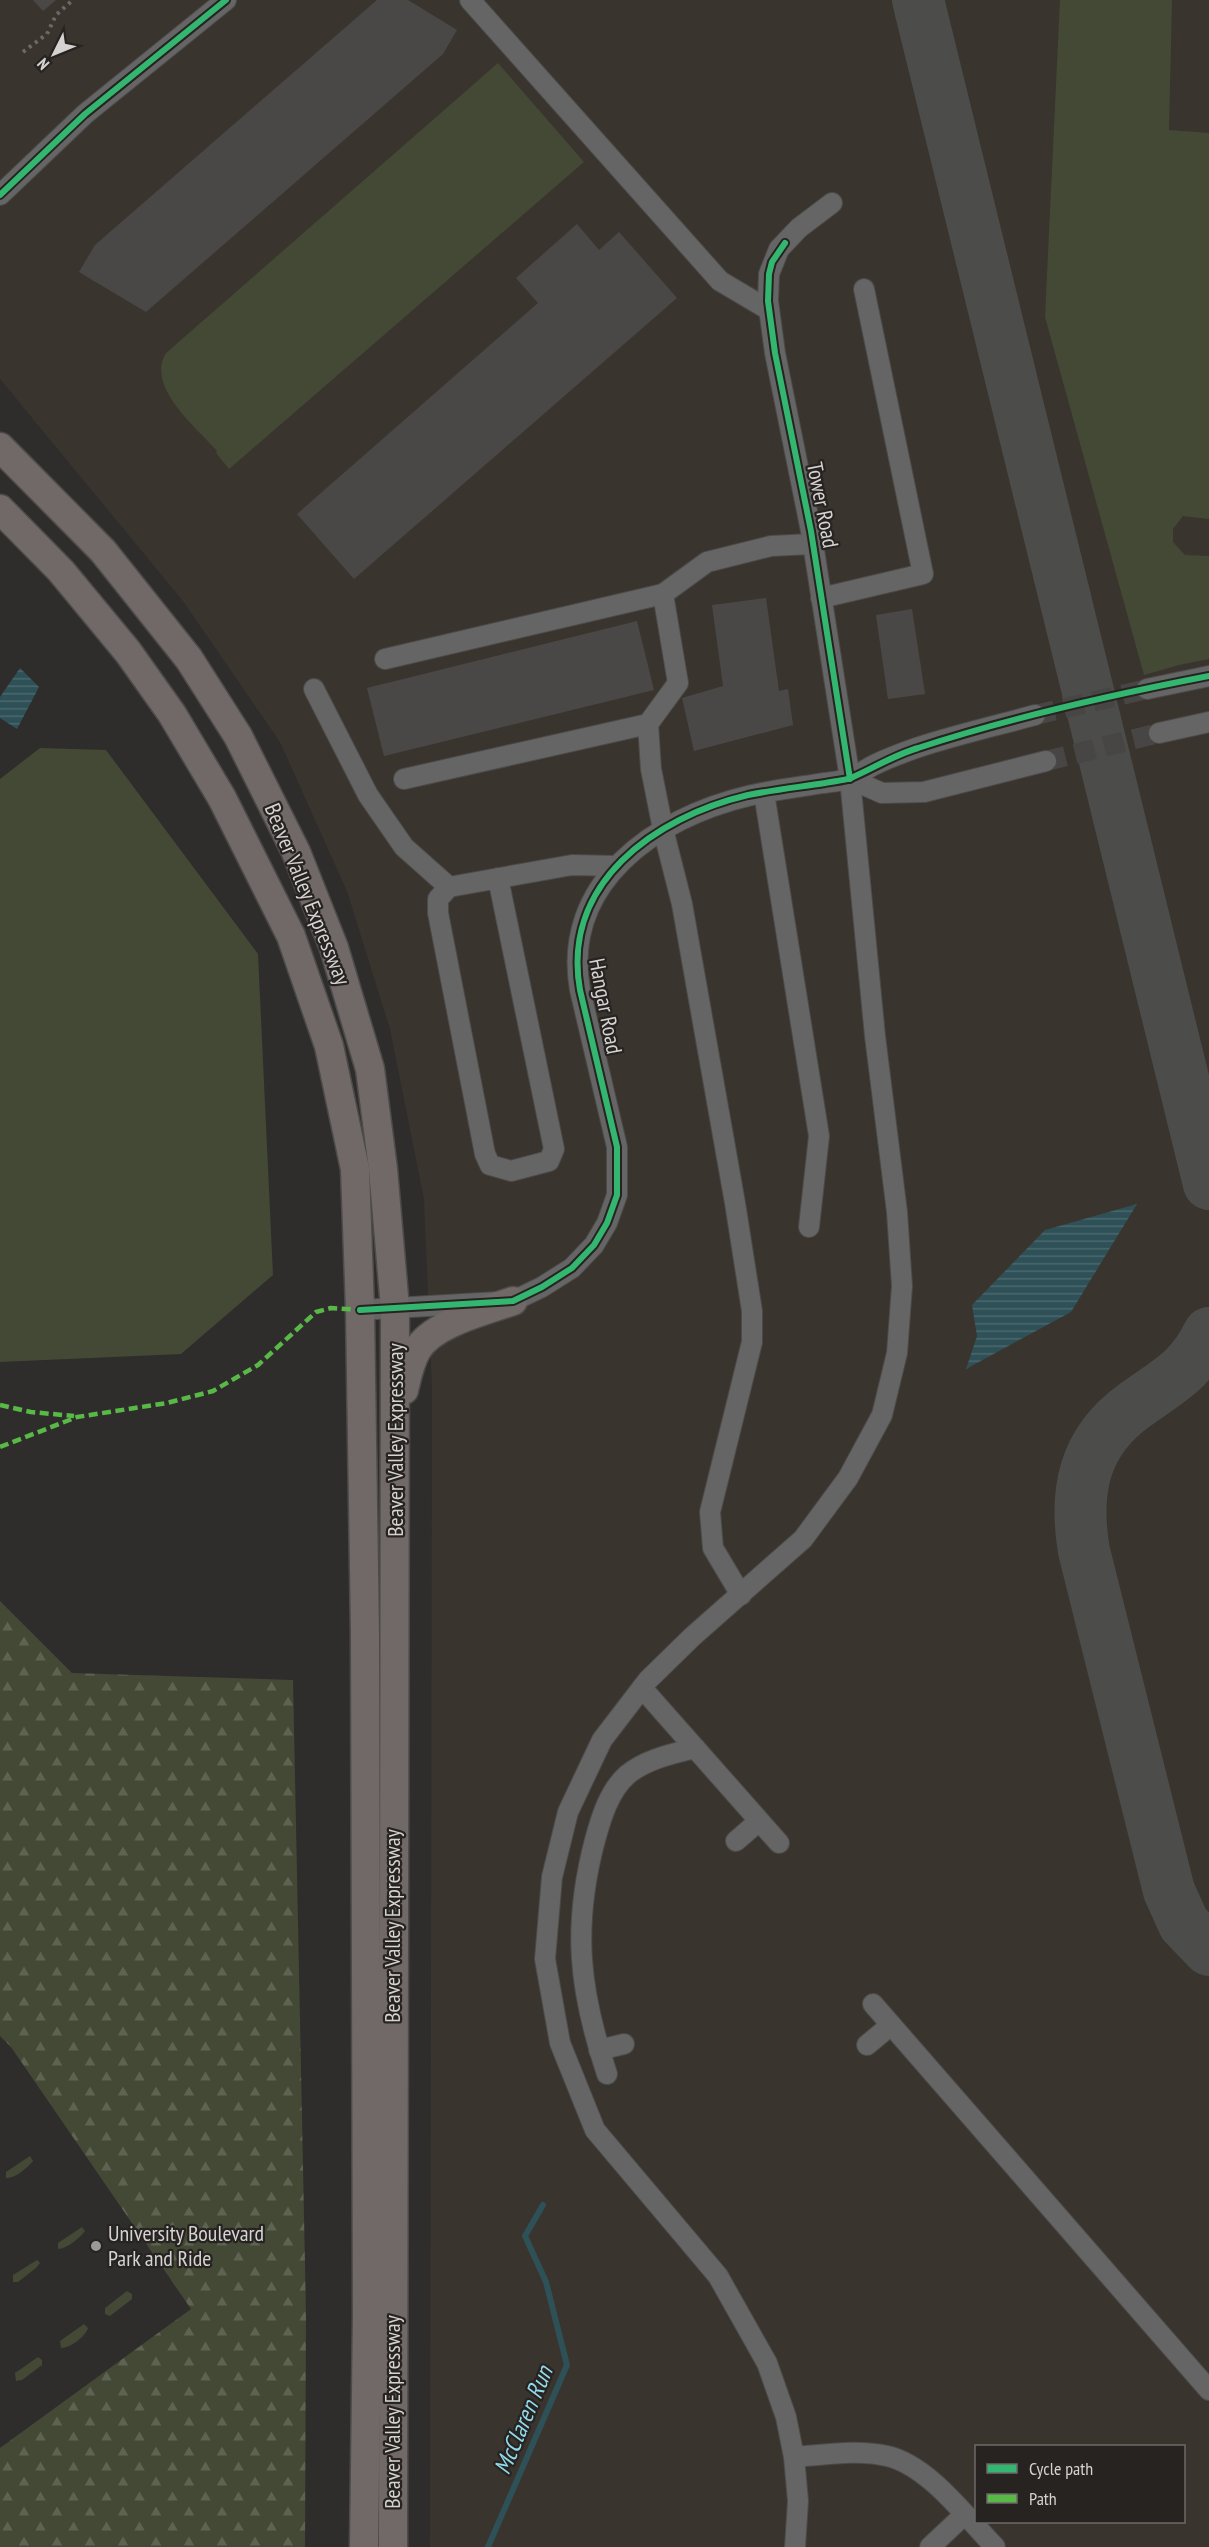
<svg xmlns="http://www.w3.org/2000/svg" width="1209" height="2547" viewBox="0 0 1209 2547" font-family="'PT Sans Narrow',sans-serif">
	<defs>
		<pattern id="forest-firs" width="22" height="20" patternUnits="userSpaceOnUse" patternTransform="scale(1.5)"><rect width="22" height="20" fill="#434935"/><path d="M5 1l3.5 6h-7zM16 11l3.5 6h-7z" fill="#5d6251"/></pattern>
		<pattern id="water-rules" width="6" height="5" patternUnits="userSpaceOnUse" patternTransform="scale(1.5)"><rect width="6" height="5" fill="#2e5057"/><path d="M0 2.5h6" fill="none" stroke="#4b686e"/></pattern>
	</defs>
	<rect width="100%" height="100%" fill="#2e2d2c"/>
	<!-- built -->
	<path fill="#3a342e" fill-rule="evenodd" d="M 0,0 L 1209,0 L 1209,2547 L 430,2547 L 432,1387 L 424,1199 L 390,1029 L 347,891 L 280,742 L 183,601 L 0,379 ZM 976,2446 L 1184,2446 L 1184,2522 L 976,2522 Z"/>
	<!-- green -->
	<g fill="#434935">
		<path d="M 1060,0 L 1172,0 L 1169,130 L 1209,133 L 1209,519 L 1183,516 L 1173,529 L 1173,542 L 1185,555 L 1209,556 L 1209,659 L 1179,665 L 1144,675 L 1045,317 Z"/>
		<path d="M 498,63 L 584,162 L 229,469 L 216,453 L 217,451 C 197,428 145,387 166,353 Z"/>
		<path d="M 40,748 L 106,750 L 258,954 L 273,1275 L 181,1354 L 0,1362 L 0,779 Z"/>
		<path d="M 30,2156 L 33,2161 C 27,2168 15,2179 6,2178 L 6,2172 Z"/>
		<path d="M 82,2227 L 85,2231 C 80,2238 66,2249 58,2249 L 58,2243 Z"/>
		<path d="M 37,2260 L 40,2263 L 36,2268 L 18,2282 L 13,2282 L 13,2275 Z"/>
		<path d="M 127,2291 L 132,2294 L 132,2299 L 110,2316 L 105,2314 L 105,2308 Z"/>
		<path d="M 84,2324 L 88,2328 C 85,2337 70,2348 61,2348 L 60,2341 Z"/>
		<path d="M 38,2357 L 42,2360 L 42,2365 L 22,2380 L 16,2381 L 15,2373 Z"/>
	</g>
	<!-- forest -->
	<path fill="url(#forest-firs)" d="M 0,1601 L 72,1673 L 293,1680 L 306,2314 L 305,2547 L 0,2547 L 0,2448 L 191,2309 L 11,2047 L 0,2036 Z"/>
	<!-- water -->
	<g fill="url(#water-rules)">
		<path d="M 20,668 L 39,687 L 17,729 L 0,718 L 0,697 Z"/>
		<path d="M 1137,1204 L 1071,1312 L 966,1369 L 977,1336 L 972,1305 L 1045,1230 Z"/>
	</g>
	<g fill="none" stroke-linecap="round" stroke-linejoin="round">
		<!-- stream -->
		<path stroke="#2e5057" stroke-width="6" d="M 488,2547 L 567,2365 L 546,2282 L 525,2236 L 543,2205"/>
		<!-- taxiway -->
		<g stroke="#4c4c4a" stroke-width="52">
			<path d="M 918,0 L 1209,1184"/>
			<path d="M 1209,1333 C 1190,1372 1168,1381 1135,1405 C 1083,1442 1074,1492 1084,1551 L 1169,1891 L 1184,1924 L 1209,1950"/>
		</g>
	</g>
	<!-- building -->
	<g fill="#4a4847">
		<path d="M 33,0 L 56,0 L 43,11 Z"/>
		<path d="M 377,0 L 408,0 L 457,30 L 443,54 L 146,312 L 79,272 L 95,245 Z"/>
		<path d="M 577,224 L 599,250 L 619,232 L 677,298 L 354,579 L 297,514 L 538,303 L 516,278 Z"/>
		<path d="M 766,598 L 779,691 L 788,689 L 793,725 L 694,751 L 682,698 L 723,686 L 712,605 Z"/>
		<path d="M 912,609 L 925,694 L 888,699 L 876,615 Z"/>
		<path d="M 637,621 L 654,690 L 384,756 L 367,688 Z"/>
	</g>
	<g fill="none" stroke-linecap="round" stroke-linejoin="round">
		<!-- minor-tunnel -->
		<g stroke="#474645" stroke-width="20" stroke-dasharray="20 10" stroke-linecap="butt">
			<path d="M 1035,715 L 1147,689"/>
			<path d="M 1046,761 L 1159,733"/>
		</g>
		<defs>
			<g id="minor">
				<path d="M 470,0 L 720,281 L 769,310"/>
				<path d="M 0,195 L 85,114 L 226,0"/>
				<path d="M 821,598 L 923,574 L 864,289"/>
				<path d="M 385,659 L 663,594"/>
				<path d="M 314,689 L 368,795 L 404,847 L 449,887"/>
				<path d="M 1147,689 L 1209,676"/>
				<path d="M 1159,733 L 1209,722"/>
				<path d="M 404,779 L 648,724"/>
				<path d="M 850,779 L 882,793 L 924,792 L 1046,761"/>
				<path d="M 764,793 L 819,1136 L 809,1227"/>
				<path d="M 498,878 L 554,1149 L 549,1161 L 511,1171 L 490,1165 L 485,1154 L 438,913 L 438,899 L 449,887 L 572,865 L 617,866"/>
				<path d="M 360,1310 L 513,1301 L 542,1287 L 572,1268 L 594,1245 L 607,1223 L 617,1195 L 617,1147 L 580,990 C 561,883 655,818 748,796 C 772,790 799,787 824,783 C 832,782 843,781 850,778 C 859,775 866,769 874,765 C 888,758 902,753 916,748 C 955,735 995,726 1035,715"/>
				<path d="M 741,1595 L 713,1548 L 710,1512 L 752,1342 L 752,1311 L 735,1203 L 682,904 L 663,829 L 651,769 L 648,724 L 678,683 L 663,594 L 707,562 L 771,546 L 812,544"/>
				<path d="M 642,1688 L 779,1843"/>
				<path d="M 736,1841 L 759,1821"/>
				<path d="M 873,2004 L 1209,2390"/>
				<path d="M 867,2045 L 891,2025"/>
				<path d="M 599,2050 L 624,2044"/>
				<path d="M 607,2074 C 579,1990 572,1927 595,1840 C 601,1818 609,1791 627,1775 C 646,1759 672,1754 695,1748"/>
				<path d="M 794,2457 C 824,2455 858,2449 887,2456 C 928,2465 966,2517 995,2547"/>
				<path d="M 795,2547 L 798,2501 L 794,2457 L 786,2417 L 767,2363 L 718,2276 L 595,2130 L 560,2043 L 545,1959 L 552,1877 L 568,1812 L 602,1740 L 648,1680 L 692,1637 L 803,1539 L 848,1478 L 882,1415 L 897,1353 L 902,1286 L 897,1212 L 875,1036 L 850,779 L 811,531 L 775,353 L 768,301 L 769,274 L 779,249 L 799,228 L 832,203"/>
				<path d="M 930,2547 L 964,2515"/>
			</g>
			<g id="highway">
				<path d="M 0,447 L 103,551 L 189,659 L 238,736 L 296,852 L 334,948 L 370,1069 L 383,1169 L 395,1308 L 393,2547"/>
				<path d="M 0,509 L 61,571 L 128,652 L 172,714 L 222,798 L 291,936 L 329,1046 L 355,1169 L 360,1310 L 365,1633 L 367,2315 L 364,2547"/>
				<path d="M 404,1390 C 407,1377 410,1362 417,1350 C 433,1323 485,1311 513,1301"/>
			</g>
		</defs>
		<!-- minor casing -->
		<use href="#minor" stroke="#4c4b4a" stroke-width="22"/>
		<!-- highway casing -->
		<use href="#highway" stroke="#4c4b4a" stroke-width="31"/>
		<!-- path -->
		<path stroke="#6b6a69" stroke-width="4" stroke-dasharray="3 4.5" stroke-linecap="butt" d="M 23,52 L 47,34 L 56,15 L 73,0"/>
		<!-- minor -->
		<use href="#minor" stroke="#666565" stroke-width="20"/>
		<!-- highway -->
		<use href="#highway" stroke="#716868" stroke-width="28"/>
		<!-- quiet -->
		<g stroke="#58b947" stroke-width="4.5" stroke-dasharray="9 4.5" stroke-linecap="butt">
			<path d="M 0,1405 L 31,1412 L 74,1416"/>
			<path d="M 0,1447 L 77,1417 L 167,1403 L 213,1391 L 258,1365 L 316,1312 L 331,1308 L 360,1310"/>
		</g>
		<defs>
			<g id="cycleway">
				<path d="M 0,195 L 85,114 L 226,0"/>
				<path d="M 785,243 L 772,262 L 769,274 L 768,301 L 775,353 L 811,531 L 850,779"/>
				<path d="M 360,1310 L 513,1301 L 542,1287 L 572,1268 L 594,1245 L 607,1223 L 617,1195 L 617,1147 L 580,990 C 561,883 655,817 748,795 C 773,790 799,787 825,783 C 833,781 843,781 851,778 C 874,768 894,755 918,748 C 1012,717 1111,695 1209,676"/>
			</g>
		</defs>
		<!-- cycleway casing -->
		<use href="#cycleway" stroke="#262321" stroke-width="10"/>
		<!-- cycleway -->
		<use href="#cycleway" stroke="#33b770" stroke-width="6"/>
	</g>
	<!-- markers -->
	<circle fill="#9b9998" stroke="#262321" stroke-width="2" cx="96" cy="2246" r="6"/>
	<g text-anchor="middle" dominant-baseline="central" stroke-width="4.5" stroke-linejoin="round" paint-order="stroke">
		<!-- street labels -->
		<g font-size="22" fill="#d5d3d2" stroke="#262321">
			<text transform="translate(823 505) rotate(79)">Tower Road</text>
			<text transform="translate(308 894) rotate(68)">Beaver Valley Expressway</text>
			<text transform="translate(606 1006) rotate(79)">Hangar Road</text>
			<text transform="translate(395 1440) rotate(-90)">Beaver Valley Expressway</text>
			<text transform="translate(392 1926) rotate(-90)">Beaver Valley Expressway</text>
			<text transform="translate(392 2412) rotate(-90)">Beaver Valley Expressway</text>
		</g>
		<!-- poi labels -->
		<g font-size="22" fill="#d5d3d2" stroke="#262321" text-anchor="start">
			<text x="108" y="2233">University Boulevard<tspan x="108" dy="25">Park and Ride</tspan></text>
		</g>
		<!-- water labels -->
		<g font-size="24" font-style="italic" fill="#92d9ea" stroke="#262321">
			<text transform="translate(523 2420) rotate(-67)">McClaren Run</text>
		</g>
	</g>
	<!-- legend -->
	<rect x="975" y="2445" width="210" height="78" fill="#262321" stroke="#6c6968" stroke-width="1.5"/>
	<rect x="987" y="2464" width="30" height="9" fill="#33b770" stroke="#6c6968" stroke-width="1.5"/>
	<text x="1029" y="2475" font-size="18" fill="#d5d3d2">Cycle path</text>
	<rect x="987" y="2494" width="30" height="9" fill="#58b947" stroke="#6c6968" stroke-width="1.5"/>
	<text x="1029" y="2505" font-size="18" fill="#d5d3d2">Path</text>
	<!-- north arrow -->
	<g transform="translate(54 54) rotate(227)" stroke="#262321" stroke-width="4.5" paint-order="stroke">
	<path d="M0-4.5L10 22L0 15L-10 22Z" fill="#d5d3d2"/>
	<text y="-9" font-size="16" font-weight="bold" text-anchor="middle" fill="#d5d3d2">N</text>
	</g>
</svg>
